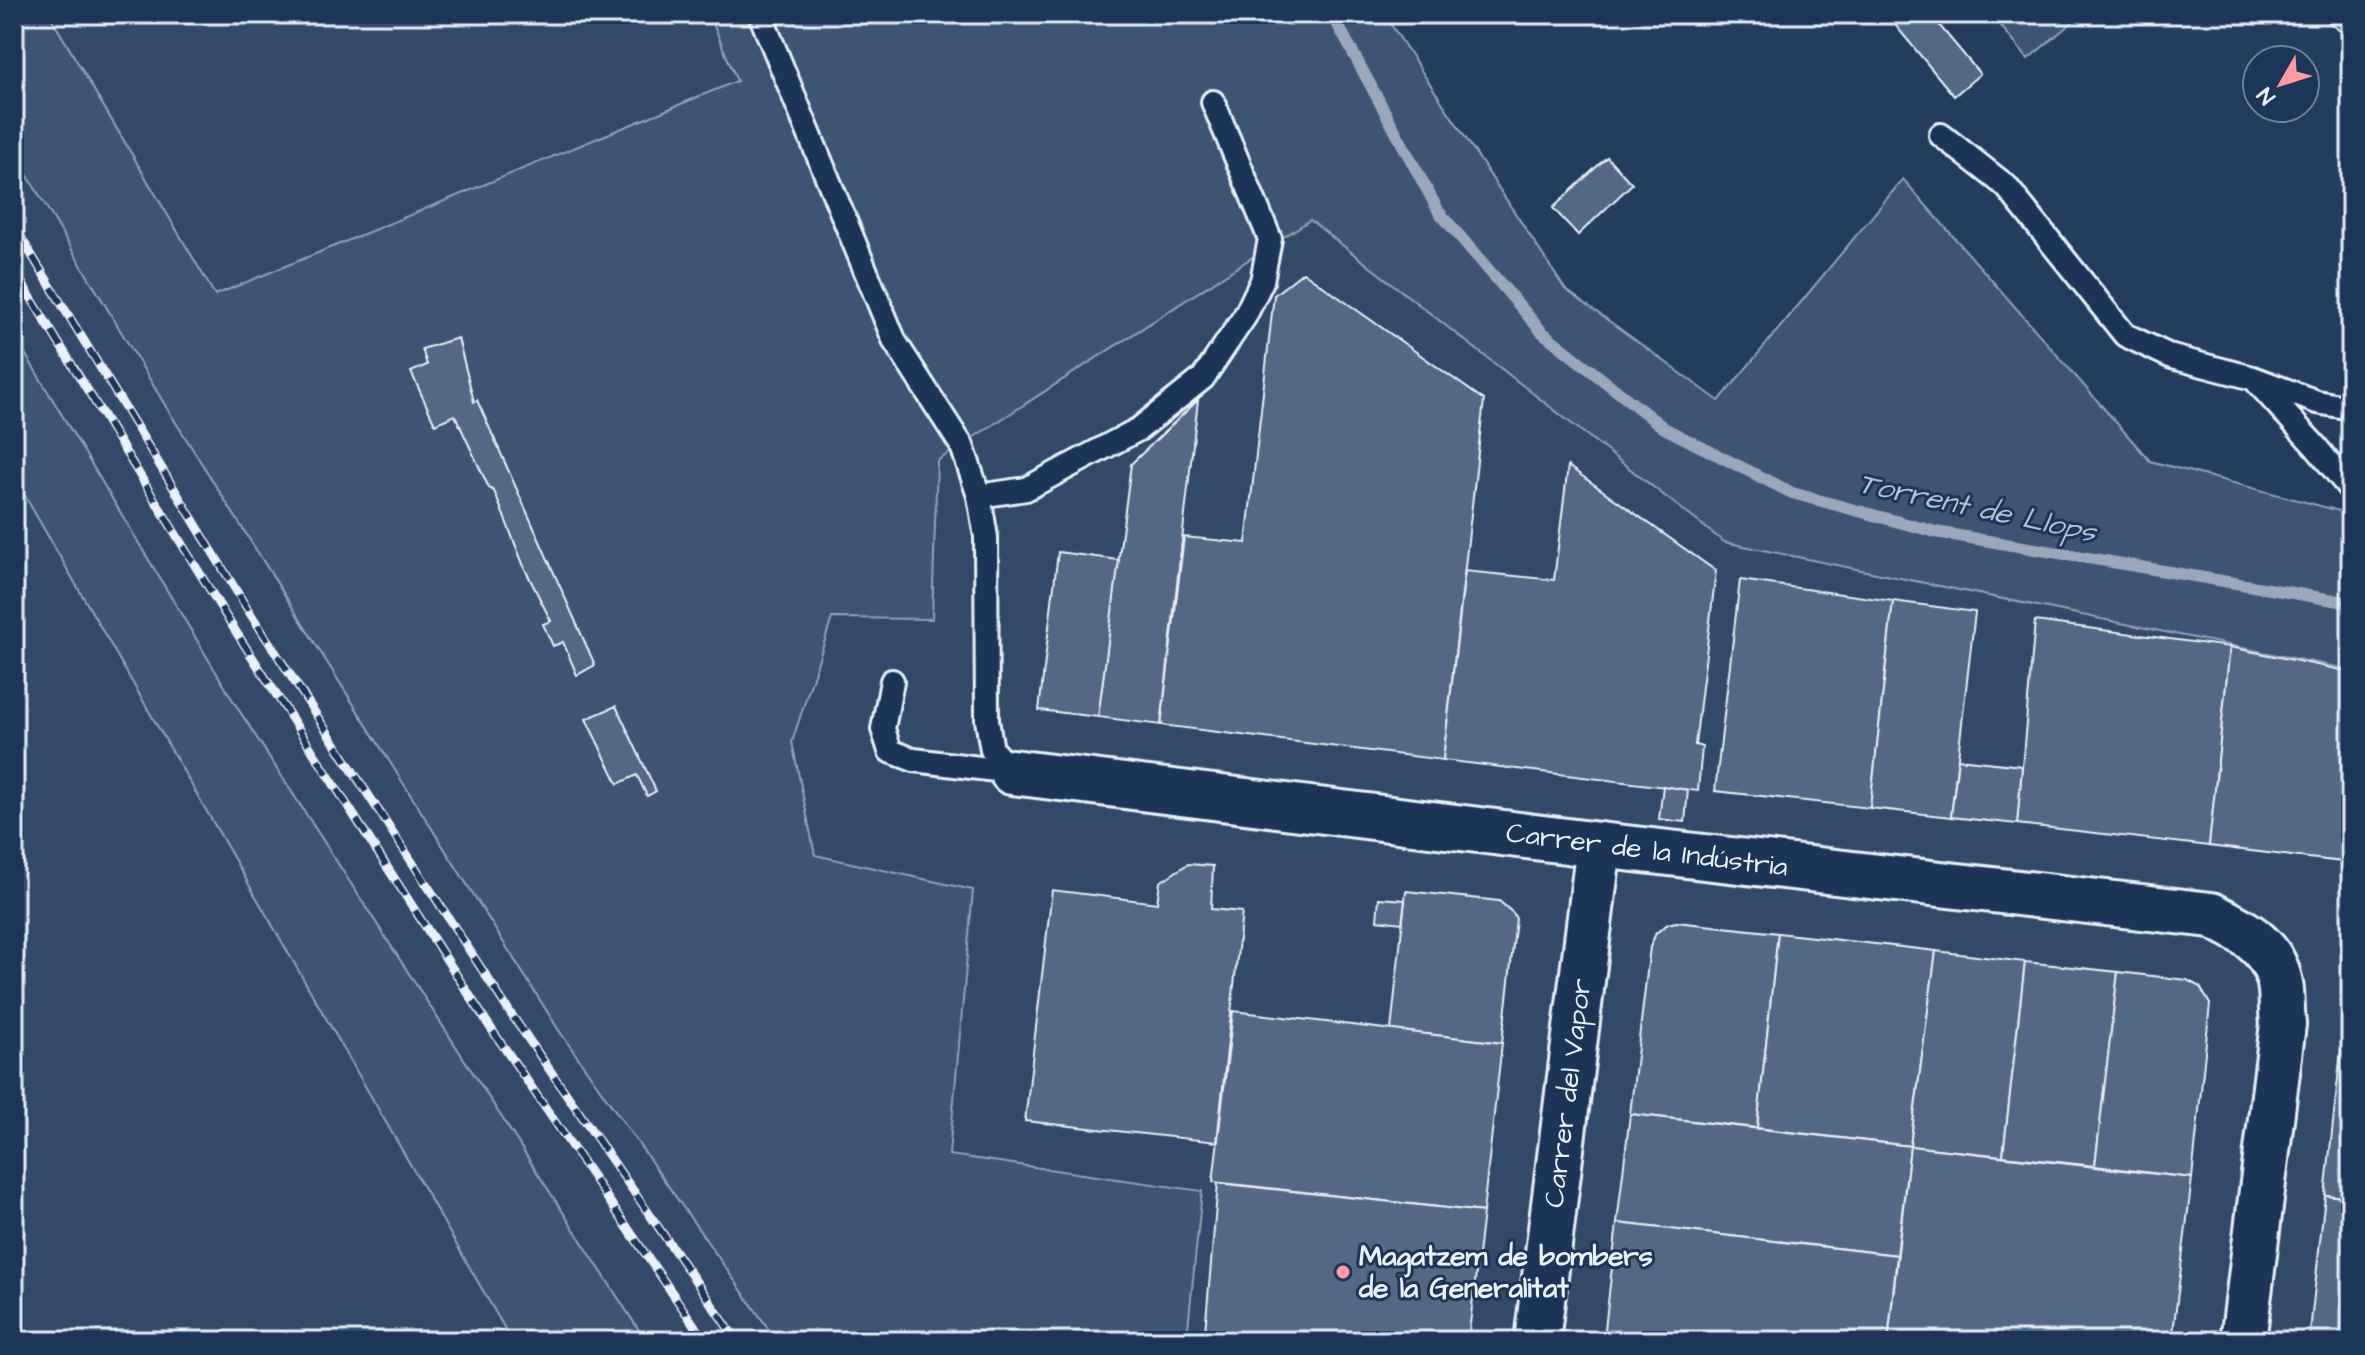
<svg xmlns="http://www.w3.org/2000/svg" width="2365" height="1355" viewBox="0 0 2365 1355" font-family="'Architects Daughter',sans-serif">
	<rect width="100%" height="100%" fill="#253d5d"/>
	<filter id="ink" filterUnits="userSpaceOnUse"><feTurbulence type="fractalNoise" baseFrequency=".0125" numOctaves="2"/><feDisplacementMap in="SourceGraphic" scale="16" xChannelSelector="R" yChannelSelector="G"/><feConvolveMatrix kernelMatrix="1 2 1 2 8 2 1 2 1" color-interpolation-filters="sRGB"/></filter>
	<g filter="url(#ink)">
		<!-- built -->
		<g fill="#334a68">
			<path d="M 49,14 L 709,14 L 737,81 L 215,295 Z"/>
			<path d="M 14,153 L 168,410 L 560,1032 L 777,1341 L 646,1341 L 237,707 L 14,335 Z"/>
			<path d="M 1311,220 L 1724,542 L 2351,670 L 2351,1341 L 1199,1341 L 1188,1329 L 1202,1191 L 948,1155 L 973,890 L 815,855 L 792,742 L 831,618 L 932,619 L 937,461 Z"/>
			<path d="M 14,477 L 512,1341 L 14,1341 Z"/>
		</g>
		<!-- green -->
		<g fill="#3e5472" stroke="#93a2b5" stroke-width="2">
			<path d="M 14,14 L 49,14 L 215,295 L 737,81 L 709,14 L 1384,14 L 1565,289 L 1719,401 L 1903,179 L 2150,461 L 2351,514 L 2351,670 L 1724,542 L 1310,220 L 937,461 L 932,619 L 832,618 L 792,742 L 815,855 L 973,890 L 949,1155 L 1202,1191 L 1188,1328 L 1199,1341 L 777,1341 L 560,1032 L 168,410 L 14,153 Z"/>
			<path d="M 1991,14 L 2082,14 L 2028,59 Z"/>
			<path d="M 14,335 L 237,707 L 646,1341 L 512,1341 L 14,477 Z"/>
		</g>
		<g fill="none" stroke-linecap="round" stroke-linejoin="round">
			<!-- stream -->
			<path stroke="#99a8ba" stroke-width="12" d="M 1332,14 L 1439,212 L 1542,332 L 1664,428 L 1792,493 L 1936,532 L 2351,603"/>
		</g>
		<!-- building -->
		<g fill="#536782" stroke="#e8f1f8" stroke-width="2">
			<path d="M 1886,14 L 1930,14 L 1980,74 L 1954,96 Z"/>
			<path d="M 2319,14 L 2351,14 L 2351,40 Z"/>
			<path d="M 1607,157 L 1632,184 L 1578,235 L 1553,208 Z"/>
			<path d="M 1303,272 L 1484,400 L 1443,760 L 1161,725 L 1184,537 L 1246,543 L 1274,295 Z"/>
			<path d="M 458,338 L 474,402 L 477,400 L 595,665 L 577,675 L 563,642 L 553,646 L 543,624 L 551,621 L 525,569 L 494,491 L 489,488 L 455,415 L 435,424 L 411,372 L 427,365 L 422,349 Z"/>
			<path d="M 1198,400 L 1161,725 L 1098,717 L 1131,464 Z"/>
			<path d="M 1568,466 L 1716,571 L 1695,745 L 1702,747 L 1698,791 L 1443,760 L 1465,571 L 1554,580 Z"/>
			<path d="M 1058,552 L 1119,560 L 1098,717 L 1039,710 Z"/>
			<path d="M 1740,580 L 1893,601 L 1870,808 L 1715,791 Z"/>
			<path d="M 1893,601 L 1975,612 L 1951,817 L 1870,808 Z"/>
			<path d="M 2035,621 L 2230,647 L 2209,846 L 2017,824 Z"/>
			<path d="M 2230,647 L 2351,672 L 2351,863 L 2209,846 Z"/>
			<path d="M 616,706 L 656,791 L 647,796 L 637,775 L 618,784 L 586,719 Z"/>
			<path d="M 1958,759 L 2022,766 L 2017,824 L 1951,817 Z"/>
			<path d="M 1663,786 L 1688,790 L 1685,822 L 1659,819 Z"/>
			<path d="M 1188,864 L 1213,866 L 1211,909 L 1242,912 L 1217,1142 L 1025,1121 L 1052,890 L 1157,903 L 1160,882 Z"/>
			<path d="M 1406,891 L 1499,901 L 1513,913 L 1516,919 L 1502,1043 L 1391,1030 Z"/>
			<path d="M 1379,898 L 1405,900 L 1402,923 L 1377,920 Z"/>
			<path d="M 1676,922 L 1778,933 L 1757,1128 L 1630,1114 L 1650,947 L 1656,933 L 1668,924 Z"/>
			<path d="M 1778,933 L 1936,951 L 1910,1146 L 1757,1128 Z"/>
			<path d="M 1936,951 L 2025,962 L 2003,1156 L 1910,1146 Z"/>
			<path d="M 2025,962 L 2118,972 L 2095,1166 L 2003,1156 Z"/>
			<path d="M 2350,970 L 2351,970 L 2351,1198 L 2325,1195 Z"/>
			<path d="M 2118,972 L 2187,980 L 2200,987 L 2210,1004 L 2192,1178 L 2095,1166 Z"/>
			<path d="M 1233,1011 L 1502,1043 L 1483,1212 L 1213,1182 Z"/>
			<path d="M 1630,1114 L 1910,1146 L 1897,1255 L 1617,1223 Z"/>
			<path d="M 1910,1146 L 2192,1178 L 2172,1341 L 1888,1341 Z"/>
			<path d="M 1218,1183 L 1483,1212 L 1468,1341 L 1212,1341 L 1205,1332 Z"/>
			<path d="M 2325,1195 L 2351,1198 L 2351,1341 L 2309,1341 Z"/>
			<path d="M 1617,1223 L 1897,1255 L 1888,1341 L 1636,1341 L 1604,1338 Z"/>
		</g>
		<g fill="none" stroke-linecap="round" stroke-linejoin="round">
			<defs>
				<g id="lane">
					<path d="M 760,14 L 895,342 L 962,446 L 979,496 L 986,537 L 987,720 L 992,750 L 1012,772"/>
					<path d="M 1941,135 L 2006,186 L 2125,335 L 2172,357 L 2253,378 L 2317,402 L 2351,408"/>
					<path d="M 2257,382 L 2316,447 L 2351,490"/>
					<path d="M 979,496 L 1026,489 L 1139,429 L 1203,378 L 1245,316 L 1262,281 L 1270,239 L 1213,102"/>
					<path d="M 892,681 L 883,729 L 890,751 L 914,760 L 1012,772"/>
				</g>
				<g id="street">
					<path d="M 1012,772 L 1599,845 L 2211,915 C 2240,929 2271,944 2279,979 C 2283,993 2281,1009 2283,1024 L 2243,1341"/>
					<path d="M 1537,1341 L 1599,845"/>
				</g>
			</defs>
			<!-- lane casing -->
			<use href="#lane" stroke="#e8f1f8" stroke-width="28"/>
			<!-- street casing -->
			<use href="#street" stroke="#e8f1f8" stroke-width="50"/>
			<!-- lane -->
			<use href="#lane" stroke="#1d3557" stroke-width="22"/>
			<!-- street -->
			<use href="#street" stroke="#1d3557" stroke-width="44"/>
			<defs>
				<g id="rail">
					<path d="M 14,226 L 248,610 L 509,1011 L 737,1341"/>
					<path d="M 14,270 L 229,621 L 488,1024 L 705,1341"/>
				</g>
			</defs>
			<!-- rail casing -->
			<use href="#rail" stroke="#e8f1f8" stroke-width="9"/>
			<!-- rail -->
			<use href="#rail" stroke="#1d3557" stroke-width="6" stroke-dasharray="18" stroke-linecap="butt"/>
		</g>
	</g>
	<!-- markers -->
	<circle fill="#ff9aa2" stroke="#1d3557" stroke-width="3" cx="1343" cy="1272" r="8"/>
	<g text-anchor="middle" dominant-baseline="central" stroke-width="6" stroke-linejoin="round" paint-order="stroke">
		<!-- street labels -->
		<g font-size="28" fill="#e8f1f8" stroke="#1d3557">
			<text transform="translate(1647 850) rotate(7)">Carrer de la Indústria</text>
			<text transform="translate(1568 1093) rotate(-83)">Carrer del Vapor</text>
		</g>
		<!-- poi labels -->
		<g font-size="28" font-weight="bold" fill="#e8f1f8" stroke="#1d3557" text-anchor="start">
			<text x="1359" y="1256">Magatzem de bombers<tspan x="1359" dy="32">de la Generalitat</tspan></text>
		</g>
		<!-- water labels -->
		<g font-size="30" font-style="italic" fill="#b4c1ce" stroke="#1d3557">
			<text transform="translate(1977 508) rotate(12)">Torrent de Llops</text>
		</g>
	</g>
	<!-- margin -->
	<rect width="2365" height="1355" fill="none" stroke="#1d3557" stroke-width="48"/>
	<rect x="24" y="24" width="2317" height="1307" fill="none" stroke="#e8f1f8" stroke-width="3" filter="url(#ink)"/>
	<!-- north arrow -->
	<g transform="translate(2281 84) rotate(231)"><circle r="38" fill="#1d3557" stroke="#6e8097" stroke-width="2"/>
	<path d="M0-6L14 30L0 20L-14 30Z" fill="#ff9aa2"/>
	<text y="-12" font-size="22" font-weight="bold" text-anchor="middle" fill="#e8f1f8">N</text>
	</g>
</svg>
